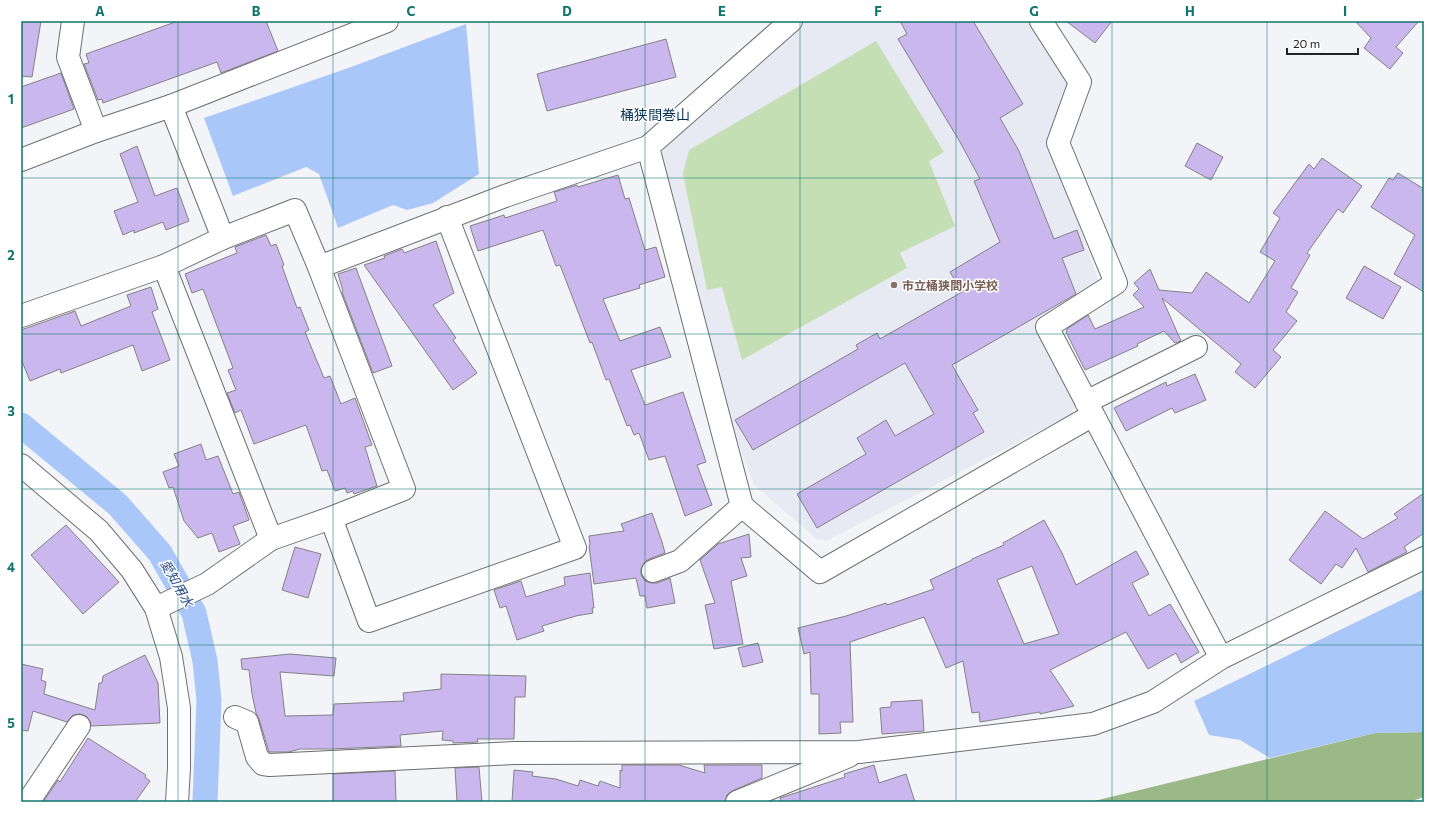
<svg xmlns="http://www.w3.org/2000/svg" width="1445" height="823" viewBox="0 0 1445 823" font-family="Commissioner,'Noto Sans JP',sans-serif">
	<rect width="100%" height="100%" fill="#f3f4f7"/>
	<!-- built -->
	<path fill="#e7e9f3" d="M 799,21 L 1032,21 L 1067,82 L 1049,140 L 1098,280 L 1092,291 L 1035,323 L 1075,402 L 1072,414 L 826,541 L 817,539 L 754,485 L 724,403 L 659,158 L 667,145 Z"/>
	<!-- green -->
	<path fill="#c5dfb5" d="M 876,41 L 944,152 L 929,161 L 955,226 L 900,253 L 907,268 L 742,360 L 722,287 L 707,290 L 683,174 L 689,150 Z"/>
	<!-- forest -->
	<path fill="#9bb987" d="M 1424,732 L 1424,797 L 1409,802 L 1090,802 L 1375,733 Z"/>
	<!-- water -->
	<g fill="#a9c8f9">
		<path d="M 466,24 L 479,174 L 433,203 L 407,210 L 393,205 L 338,228 L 319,174 L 306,167 L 233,196 L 204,118 L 351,67 Z"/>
		<path d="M 1424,589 L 1424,732 L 1375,733 L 1270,758 L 1240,740 L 1209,735 L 1194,701 Z"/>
	</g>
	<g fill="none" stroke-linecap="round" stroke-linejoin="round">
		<!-- canal -->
		<path stroke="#a9c8f9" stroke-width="25" d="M 21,425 L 118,505 L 160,553 L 194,613 L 205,661 L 209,700 L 205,802"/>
	</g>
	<!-- building -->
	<g fill="#c9b7ed" stroke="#838285" fill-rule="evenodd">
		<path d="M 21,21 L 41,21 L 32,77 L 21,76 Z"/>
		<path d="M 178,21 L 266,21 L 278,51 L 221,73 L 217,62 L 103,103 L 102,99 L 98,100 L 84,64 L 89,63 L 86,54 Z"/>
		<path d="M 900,21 L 973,21 L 1023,104 L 1000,118 L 1019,151 L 1054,239 L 1077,230 L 1084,250 L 1062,258 L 1076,294 L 952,365 L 978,410 L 973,413 L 984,432 L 817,528 L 797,494 L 866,454 L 857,438 L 886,420 L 895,436 L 934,414 L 905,363 L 753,450 L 735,420 L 858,349 L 856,345 L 877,333 L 880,339 L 962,292 L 950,272 L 1000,242 L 974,181 L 980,179 L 960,142 L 898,39 L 907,34 Z"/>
		<path d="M 1066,21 L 1112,21 L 1095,43 Z"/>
		<path d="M 1355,21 L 1419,21 L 1396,47 L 1403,53 L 1390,69 L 1364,48 L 1371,38 Z"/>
		<path d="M 666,39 L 676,77 L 547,111 L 537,74 Z"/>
		<path d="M 61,73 L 74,109 L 21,128 L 21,87 Z"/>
		<path d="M 1197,143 L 1223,157 L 1211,180 L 1185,166 Z"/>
		<path d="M 137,146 L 155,196 L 177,188 L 189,221 L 166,230 L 163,222 L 134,233 L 134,230 L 123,235 L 114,211 L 138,202 L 120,154 Z"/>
		<path d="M 1322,158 L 1362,186 L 1343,213 L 1338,209 L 1307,253 L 1310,255 L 1291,288 L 1298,292 L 1286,312 L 1297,321 L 1273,350 L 1281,357 L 1255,388 L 1235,372 L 1241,364 L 1162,298 L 1181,341 L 1175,343 L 1164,331 L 1137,344 L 1138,346 L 1085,370 L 1066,332 L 1067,329 L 1088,315 L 1095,329 L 1144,307 L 1133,295 L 1139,289 L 1134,283 L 1150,269 L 1159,290 L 1192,293 L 1206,272 L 1249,303 L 1275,261 L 1260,252 L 1280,218 L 1273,213 L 1309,164 L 1314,169 Z"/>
		<path d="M 1398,173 L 1424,189 L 1424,292 L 1394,274 L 1415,235 L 1371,207 L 1389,178 L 1393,180 Z"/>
		<path d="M 618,175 L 625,199 L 629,198 L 645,250 L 656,247 L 665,277 L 639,285 L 640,288 L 603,299 L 620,341 L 660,327 L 662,332 L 671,357 L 631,370 L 645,405 L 683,392 L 706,462 L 697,465 L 712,505 L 685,516 L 665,456 L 649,460 L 639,433 L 634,435 L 630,425 L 627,426 L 609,379 L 606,380 L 592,342 L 590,343 L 560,265 L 556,266 L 543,230 L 478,251 L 470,226 L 504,215 L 505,218 L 557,201 L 554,192 L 577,185 L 578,187 Z"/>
		<path d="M 266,235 L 271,246 L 276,244 L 284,265 L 282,266 L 297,308 L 300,307 L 309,330 L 305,332 L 324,378 L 330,376 L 341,404 L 355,398 L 372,445 L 365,447 L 377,486 L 354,494 L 353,491 L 347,493 L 345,488 L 335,491 L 327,470 L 322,471 L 306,425 L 254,444 L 241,410 L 235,413 L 227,393 L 236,390 L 228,370 L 233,368 L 203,289 L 192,293 L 185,274 L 237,253 L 235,247 Z"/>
		<path d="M 436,241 L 454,293 L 433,305 L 456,338 L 453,340 L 477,373 L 453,390 L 364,265 L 385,258 L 384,256 L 402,249 L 404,253 Z"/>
		<path d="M 1364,266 L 1401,287 L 1383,319 L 1346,298 Z"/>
		<path d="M 356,268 L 392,366 L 373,373 L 342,292 L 343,291 L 338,274 Z"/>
		<path d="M 151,287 L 158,309 L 152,312 L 170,360 L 142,371 L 133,345 L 61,373 L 60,369 L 30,381 L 21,359 L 21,330 L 75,311 L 81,326 L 131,306 L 127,295 Z"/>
		<path d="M 1195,374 L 1206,400 L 1175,413 L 1172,408 L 1126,431 L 1114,408 L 1166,382 L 1167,386 Z"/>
		<path d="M 201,444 L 206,460 L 218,456 L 233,494 L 239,492 L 249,520 L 233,526 L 240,544 L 219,552 L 212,533 L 198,538 L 184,521 L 173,487 L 169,488 L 163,472 L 179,466 L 174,454 Z"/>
		<path d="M 1424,493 L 1424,533 L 1404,547 L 1407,552 L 1368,572 L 1356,548 L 1342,568 L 1336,564 L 1321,584 L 1289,560 L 1325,511 L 1363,539 L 1398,518 L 1394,514 Z"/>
		<path d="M 652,513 L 662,542 L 665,553 L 649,559 L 644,563 L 641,569 L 641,575 L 645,581 L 651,583 L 657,583 L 670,578 L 675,603 L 647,608 L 645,596 L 640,596 L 636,578 L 594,584 L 589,546 L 590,545 L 589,536 L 624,531 L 621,524 Z"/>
		<path d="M 1044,520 L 1062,553 L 1076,585 L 1136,551 L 1149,574 L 1132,583 L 1149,616 L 1170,604 L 1199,652 L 1181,663 L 1176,653 L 1148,669 L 1126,632 L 1050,670 L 1074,706 L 1040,714 L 1040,712 L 980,722 L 979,712 L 972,713 L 963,661 L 946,668 L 924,617 L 850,642 L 853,722 L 840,722 L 841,733 L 819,734 L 819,694 L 811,694 L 810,652 L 804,654 L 798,628 L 846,616 L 886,603 L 887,605 L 934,589 L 930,580 L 972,560 L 972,559 L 1004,545 L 1003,543 ZM 1032,566 L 1059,634 L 1024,644 L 997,580 Z"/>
		<path d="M 66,525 L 119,582 L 83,614 L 31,555 Z"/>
		<path d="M 749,534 L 751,557 L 741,558 L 747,576 L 731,581 L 743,644 L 714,649 L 705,605 L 715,603 L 700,560 L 718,544 Z"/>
		<path d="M 295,547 L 321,554 L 308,598 L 282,590 Z"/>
		<path d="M 590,573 L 594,608 L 592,608 L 593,613 L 576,616 L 542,626 L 544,631 L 517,640 L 506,606 L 500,608 L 494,590 L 521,581 L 526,597 L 565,585 L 564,577 Z"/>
		<path d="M 758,643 L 763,662 L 743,667 L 738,648 Z"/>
		<path d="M 290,654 L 336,658 L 334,676 L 280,672 L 285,716 L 333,715 L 334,704 L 404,701 L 403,693 L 441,689 L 441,674 L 526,676 L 525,697 L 515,697 L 514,739 L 477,739 L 478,742 L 453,743 L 453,741 L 442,740 L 443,731 L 400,735 L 401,746 L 332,749 L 300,749 L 289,752 L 269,752 L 259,719 L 256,713 L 252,694 L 249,670 L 242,669 L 241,659 Z"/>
		<path d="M 145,655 L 158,683 L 160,723 L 91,726 L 90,721 L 86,716 L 80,714 L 73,715 L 67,722 L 33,711 L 28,731 L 21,730 L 21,664 L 43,669 L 41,680 L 46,682 L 44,694 L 95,710 L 99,683 L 102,683 L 103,676 Z"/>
		<path d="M 922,700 L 924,731 L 882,734 L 880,708 L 891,707 L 891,702 Z"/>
		<path d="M 88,738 L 146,775 L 145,777 L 150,781 L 135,802 L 43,802 L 58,780 L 60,782 Z"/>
		<path d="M 622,765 L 679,765 L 705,773 L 704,765 L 762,765 L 762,778 L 732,791 L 727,795 L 725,802 L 512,802 L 514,770 L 533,772 L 532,776 L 556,779 L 578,786 L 580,780 L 598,786 L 600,781 L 620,788 L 620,770 L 622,771 Z"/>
		<path d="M 874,765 L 879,783 L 906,774 L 915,802 L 781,802 L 780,798 L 845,777 L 844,774 Z"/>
		<path d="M 479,767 L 482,802 L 457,802 L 455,768 Z"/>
		<path d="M 395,771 L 396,802 L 333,802 L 333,774 Z"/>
	</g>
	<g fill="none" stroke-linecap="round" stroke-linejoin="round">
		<defs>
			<g id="minor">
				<path d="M 73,21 L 68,57 L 96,131"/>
				<path d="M 791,21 L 648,147 L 742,506 L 820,572 L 1093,415"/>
				<path d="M 1041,21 L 1080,82 L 1058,143 L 1116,283 L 1047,327 L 1221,658"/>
				<path d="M 171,106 L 223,238"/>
				<path d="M 21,160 L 96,131 L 171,106 L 387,21"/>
				<path d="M 164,266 L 271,539"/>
				<path d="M 319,267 L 505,196 L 648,147"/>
				<path d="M 21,316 L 164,266 L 223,238 L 295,210 L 319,267 L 404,489 L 331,518 L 271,539 L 207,584 L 156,608"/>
				<path d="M 1086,402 L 1196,347"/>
				<path d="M 21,465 L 99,531 L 132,570 L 156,608 L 171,657 L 179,708 L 179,768 L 177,802"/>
				<path d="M 331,518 L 369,621 L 575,548 L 447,217"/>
				<path d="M 653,571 L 680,561 L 742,506"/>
				<path d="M 235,717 L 247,722 L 257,757 L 263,764 L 270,765 L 514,753 L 859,752 L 1093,724 L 1153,702 L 1221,658 L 1424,558"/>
				<path d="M 28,802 L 79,726"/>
				<path d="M 737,802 L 849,756"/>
			</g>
		</defs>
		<!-- minor casing -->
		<use href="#minor" stroke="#6e6f71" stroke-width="24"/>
		<!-- minor -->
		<use href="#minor" stroke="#fff" stroke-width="22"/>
	</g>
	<!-- grid -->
	<path fill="none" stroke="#0f766e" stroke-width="1" stroke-opacity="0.55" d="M 178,21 L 178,802M 333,21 L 333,802M 489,21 L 489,802M 645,21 L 645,802M 800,21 L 800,802M 956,21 L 956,802M 1112,21 L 1112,802M 1267,21 L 1267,802M 21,178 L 1424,178M 21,334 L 1424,334M 21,489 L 1424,489M 21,645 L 1424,645"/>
	<!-- markers -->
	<circle fill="#8d6e63" stroke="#fff" stroke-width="1.5" cx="894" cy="285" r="4"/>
	<g text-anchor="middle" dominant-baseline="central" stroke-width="3" stroke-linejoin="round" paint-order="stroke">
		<!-- education labels -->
		<g font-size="12" font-weight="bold" fill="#785e54" stroke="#fff" text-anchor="start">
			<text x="902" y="285">市立桶狭間小学校</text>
		</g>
		<!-- water labels -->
		<g font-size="13" font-style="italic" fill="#2a4f8b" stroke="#fff">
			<text transform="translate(177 583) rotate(60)">愛知用水</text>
		</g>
		<!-- quarter labels -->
		<g font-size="14" fill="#013154" stroke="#fff">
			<text x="655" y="114">桶狭間巻山</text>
		</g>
	</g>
	<!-- border -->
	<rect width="1445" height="823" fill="none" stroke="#ffffff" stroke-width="44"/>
	<!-- scale -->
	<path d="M1287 48v6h71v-6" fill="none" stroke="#232324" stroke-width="2"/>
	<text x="1293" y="48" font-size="12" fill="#232324" stroke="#ffffff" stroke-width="3" paint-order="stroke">20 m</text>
	<rect x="22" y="22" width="1401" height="779" fill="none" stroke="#0f766e" stroke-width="1.5"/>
	<g font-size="13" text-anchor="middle" font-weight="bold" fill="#0f766e">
		<text x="100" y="16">A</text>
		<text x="256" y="16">B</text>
		<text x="411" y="16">C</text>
		<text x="567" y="16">D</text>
		<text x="722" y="16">E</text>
		<text x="878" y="16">F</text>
		<text x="1034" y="16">G</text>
		<text x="1190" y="16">H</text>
		<text x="1345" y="16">I</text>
		<text x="11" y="104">1</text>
		<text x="11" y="260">2</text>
		<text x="11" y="416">3</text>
		<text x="11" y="572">4</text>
		<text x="11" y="728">5</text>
	</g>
</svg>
